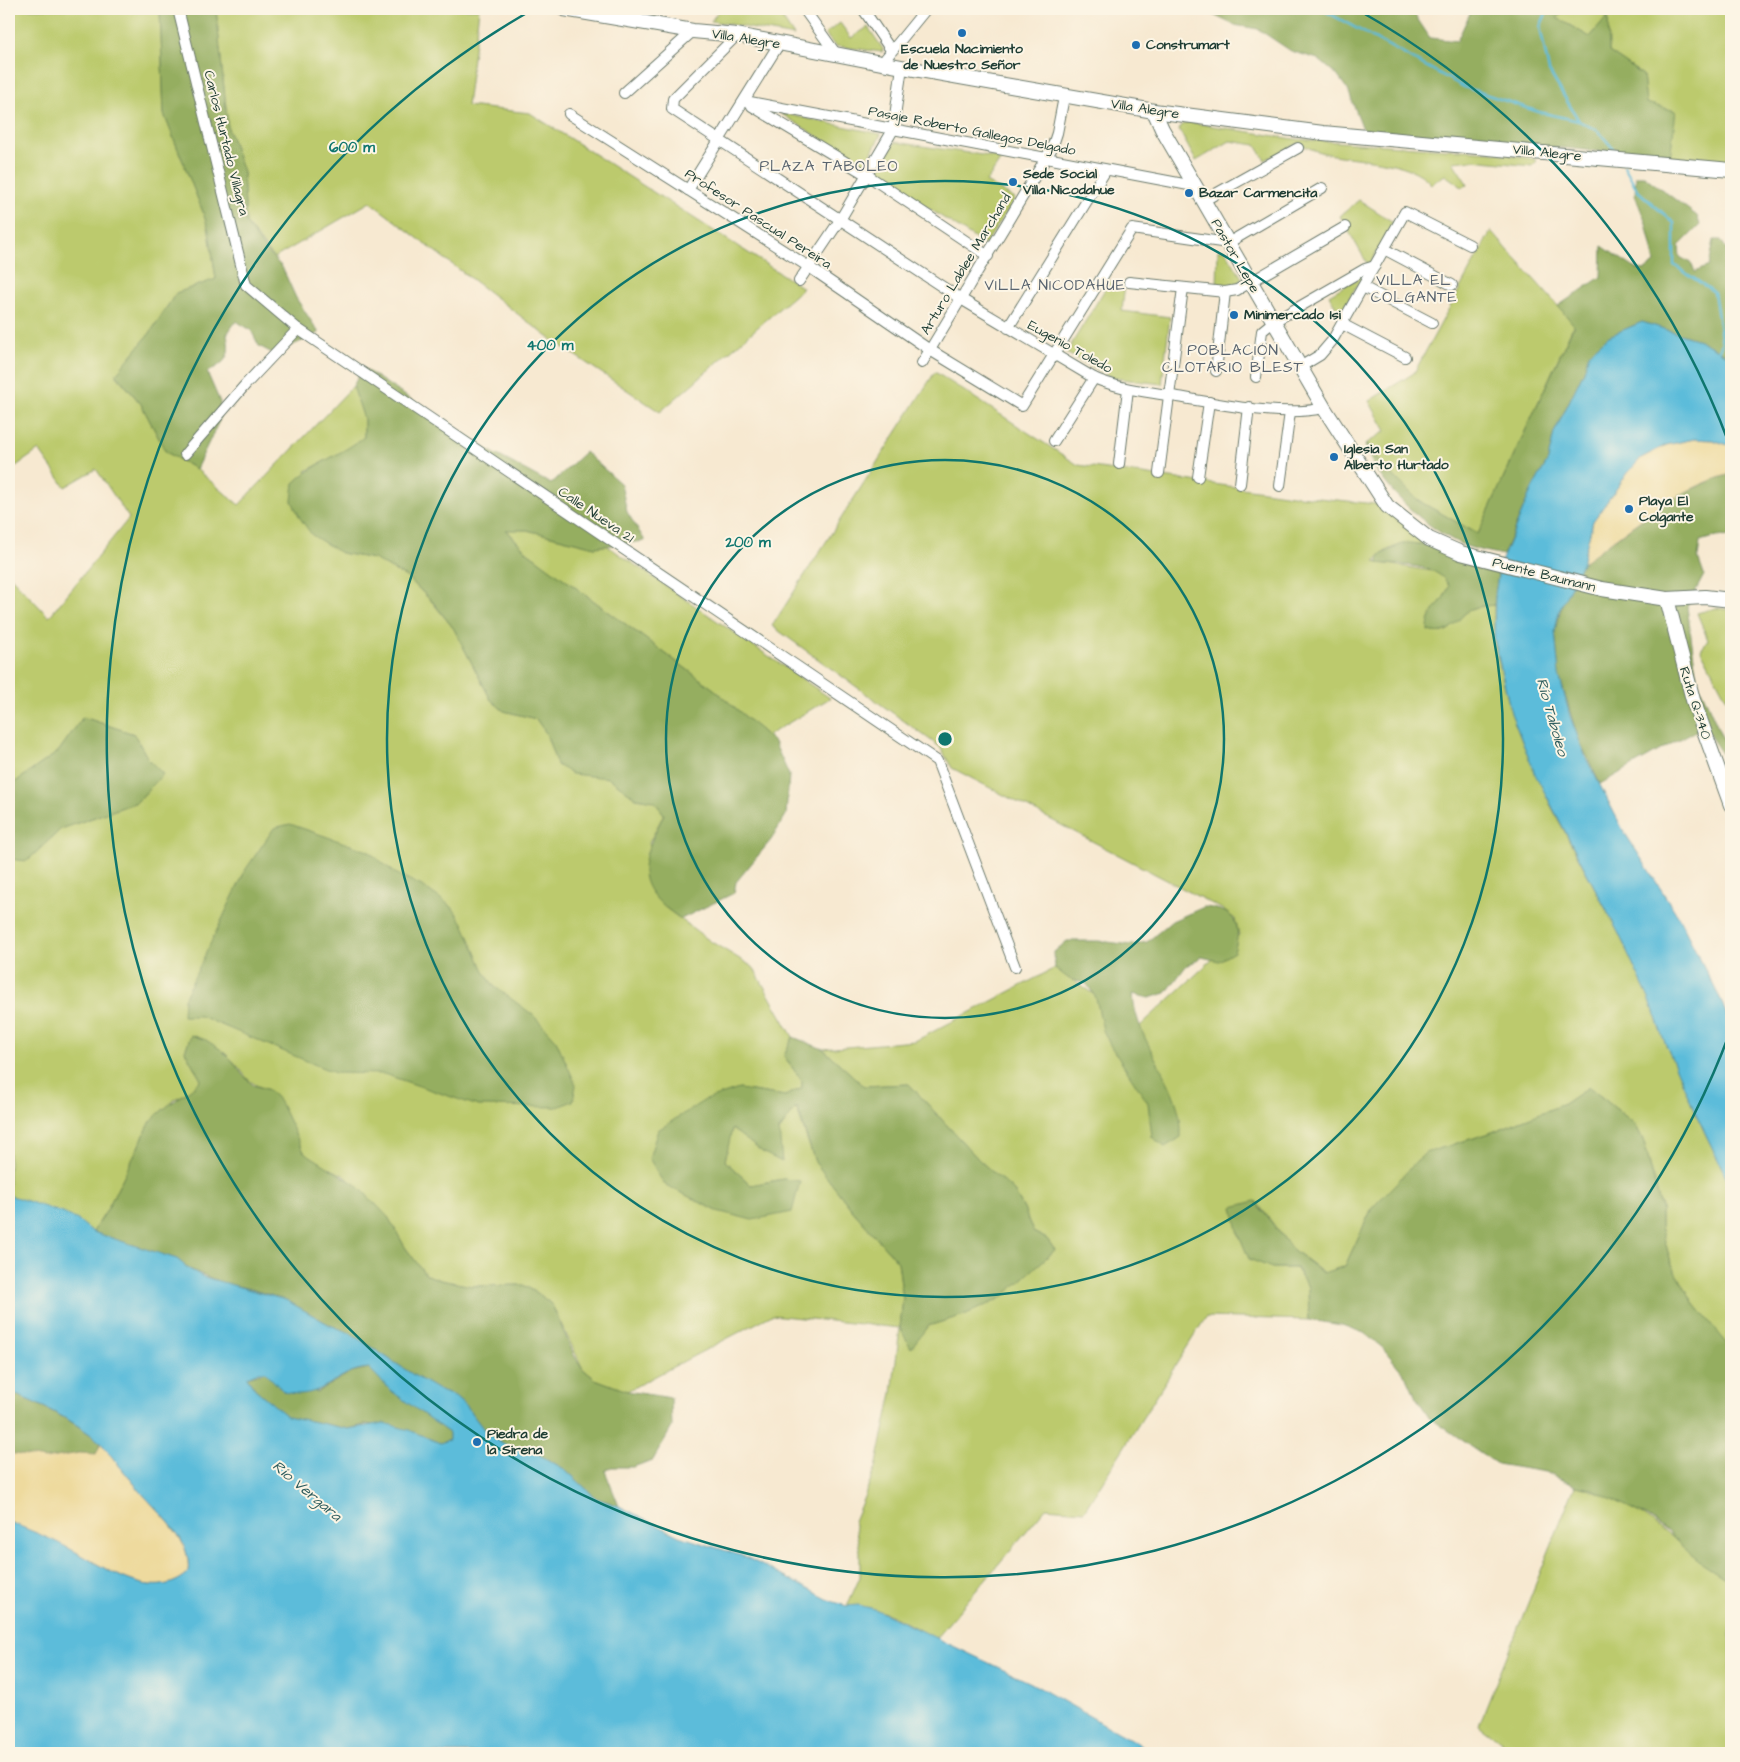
<svg xmlns="http://www.w3.org/2000/svg" width="1740" height="1762" viewBox="0 0 1740 1762" font-family="'Architects Daughter',sans-serif">
	<rect width="100%" height="100%" fill="#fcf5e5"/>
	<filter id="ink" filterUnits="userSpaceOnUse"><feTurbulence type="fractalNoise" baseFrequency=".02" numOctaves="2"/><feDisplacementMap in="SourceGraphic" scale="10" xChannelSelector="R" yChannelSelector="G"/><feConvolveMatrix kernelMatrix="1 2 1 2 8 2 1 2 1" color-interpolation-filters="sRGB"/></filter>
	<filter id="wash" filterUnits="userSpaceOnUse"><feTurbulence type="fractalNoise" baseFrequency=".0096" numOctaves="4" result="noise"/><feDisplacementMap in="SourceGraphic" scale="20" xChannelSelector="R" yChannelSelector="G"/><feGaussianBlur stdDeviation="1.12" result="paint"/><feColorMatrix in="noise" values="0 0 0 0 0 0 0 0 0 0 0 0 0 0 0 0 0 1.4 0 .05"/><feComposite in="paint" operator="in"/></filter>
	<g filter="url(#wash)">
		<rect width="100%" height="100%" fill="#f7e9d1"/>
		<!-- green -->
		<g fill="#bcca6d" stroke="#6e8450">
			<path d="M 9,9 L 160,9 L 164,114 L 203,212 L 209,231 L 216,280 L 176,293 L 150,333 L 116,375 L 141,404 L 166,452 L 196,469 L 239,505 L 353,386 L 364,419 L 364,437 L 351,447 L 306,471 L 341,553 L 374,559 L 408,578 L 433,603 L 454,629 L 491,700 L 504,711 L 536,719 L 546,733 L 557,765 L 591,775 L 609,778 L 636,798 L 654,801 L 664,814 L 649,843 L 663,906 L 710,941 L 753,967 L 793,1037 L 784,1056 L 802,1081 L 802,1088 L 785,1096 L 739,1089 L 664,1184 L 717,1211 L 784,1179 L 751,1185 L 725,1161 L 731,1128 L 764,1153 L 796,1107 L 815,1162 L 852,1210 L 898,1262 L 903,1298 L 900,1328 L 928,1326 L 964,1315 L 1033,1269 L 1055,1250 L 1047,1239 L 1033,1232 L 1024,1209 L 1014,1191 L 979,1160 L 909,1084 L 864,1086 L 823,1049 L 915,1041 L 1055,968 L 1140,1026 L 1239,935 L 1235,919 L 1222,909 L 952,768 L 940,747 L 772,626 L 935,372 L 1078,465 L 1299,496 L 1385,505 L 1426,545 C 1407,541 1386,546 1374,562 L 1438,572 L 1445,578 L 1449,586 C 1444,603 1427,612 1429,631 C 1453,638 1454,619 1471,609 C 1478,606 1487,606 1494,605 L 1494,638 L 1496,650 L 1511,713 L 1523,744 L 1551,806 L 1619,934 L 1651,1003 L 1663,1038 L 1695,1112 L 1731,1187 L 1731,1351 L 1693,1302 L 1671,1263 L 1661,1227 L 1661,1207 L 1644,1142 L 1635,1124 L 1589,1087 L 1564,1104 L 1487,1134 L 1454,1144 L 1372,1208 L 1345,1266 L 1324,1273 L 1292,1249 L 1256,1201 L 1272,1268 L 1295,1268 L 1308,1287 L 1309,1320 L 1206,1317 L 1084,1511 L 1046,1508 L 935,1639 C 909,1624 878,1604 847,1606 L 860,1577 L 860,1551 L 854,1521 L 876,1468 L 892,1393 L 900,1328 L 772,1315 L 627,1391 L 595,1379 L 583,1369 L 552,1305 L 539,1294 L 523,1285 L 472,1286 L 440,1280 L 425,1274 L 405,1247 L 388,1217 L 345,1176 L 317,1162 L 304,1152 L 269,1090 C 244,1082 248,1076 231,1059 C 220,1047 206,1041 191,1035 L 185,1051 L 201,1080 L 190,1092 L 174,1099 L 144,1135 L 107,1210 L 93,1232 C 65,1210 40,1208 9,1195 L 9,859 L 27,860 L 61,829 L 137,802 L 163,774 L 148,759 L 134,734 L 83,717 L 58,752 L 14,783 L 9,780 L 9,575 L 49,617 L 129,518 L 96,469 L 65,487 L 39,450 L 9,471 Z"/>
			<path d="M 216,9 L 479,9 L 467,106 L 530,113 L 803,288 L 660,412 L 552,340 L 370,202 L 274,258 L 246,223 L 243,172 L 228,128 Z"/>
			<path d="M 720,9 L 776,9 L 794,36 L 711,21 Z"/>
			<path d="M 1564,9 L 1731,9 L 1731,163 L 1670,158 L 1646,104 L 1643,75 L 1609,52 L 1608,17 L 1590,37 L 1557,18 Z"/>
			<path d="M 840,23 L 851,38 L 868,27 L 883,49 L 882,52 L 835,46 L 825,34 Z"/>
			<path d="M 780,113 L 881,134 L 865,166 Z"/>
			<path d="M 1188,122 L 1294,139 L 1492,152 L 1534,159 L 1537,161 L 1532,166 L 1473,160 L 1453,162 L 1468,185 L 1462,187 L 1445,175 L 1431,184 C 1410,157 1351,161 1320,152 C 1312,150 1305,146 1298,143 L 1265,160 L 1256,145 L 1230,141 L 1196,161 L 1179,130 L 1182,125 Z"/>
			<path d="M 895,142 L 1002,158 L 986,182 L 1015,199 L 985,245 L 876,174 Z"/>
			<path d="M 1359,200 L 1393,222 L 1371,262 L 1367,263 L 1340,216 Z"/>
			<path d="M 1491,231 L 1574,324 L 1478,534 L 1419,501 L 1376,458 L 1367,443 L 1386,431 L 1369,401 L 1414,373 Z"/>
			<path d="M 1218,250 L 1225,250 L 1242,278 L 1235,286 L 1217,288 Z"/>
			<path d="M 1363,275 L 1340,314 L 1329,295 Z"/>
			<path d="M 1110,281 L 1125,284 L 1122,311 L 1170,317 L 1162,384 L 1113,378 L 1066,353 Z"/>
			<path d="M 506,529 L 527,530 L 595,547 L 606,545 L 830,698 L 767,736 L 715,690 L 526,551 Z"/>
			<path d="M 1716,608 L 1731,610 L 1731,707 L 1701,650 L 1708,640 L 1697,613 Z"/>
			<path d="M 1575,1486 C 1638,1497 1680,1549 1731,1582 L 1731,1753 L 1516,1753 L 1479,1725 Z"/>
		</g>
		<!-- forest -->
		<g fill="#95ae60" stroke="#5a764a">
			<path d="M 160,9 L 216,9 L 228,128 L 243,172 L 246,223 L 265,249 L 282,267 L 296,298 L 319,333 L 274,354 L 259,346 L 251,330 L 236,321 L 227,334 C 231,357 227,362 207,372 L 220,402 L 220,419 L 196,469 L 166,452 L 141,404 L 116,374 L 150,333 L 176,293 L 216,279 L 209,231 L 203,212 L 164,114 Z"/>
			<path d="M 1201,9 L 1411,9 L 1430,38 L 1457,41 L 1472,9 L 1564,9 L 1557,18 L 1590,37 L 1608,16 L 1609,52 L 1643,75 L 1646,103 L 1676,111 L 1670,158 L 1363,129 L 1348,90 L 1337,75 L 1318,59 L 1291,51 L 1258,29 L 1234,25 Z"/>
			<path d="M 1636,176 L 1644,176 L 1697,216 L 1700,225 L 1679,246 L 1680,257 L 1692,264 L 1695,272 L 1709,266 L 1714,240 L 1721,240 L 1731,257 L 1731,304 L 1727,319 L 1731,320 L 1731,357 L 1699,340 L 1642,322 L 1609,336 L 1589,353 L 1584,371 L 1554,433 L 1548,460 L 1529,495 L 1503,555 C 1491,552 1477,550 1466,546 C 1428,531 1376,484 1365,445 L 1367,443 L 1376,458 L 1419,501 L 1478,534 L 1574,325 L 1558,306 L 1601,277 L 1602,246 L 1636,269 L 1645,270 L 1655,263 L 1646,223 L 1635,195 Z"/>
			<path d="M 363,368 L 488,450 L 551,484 L 585,452 L 621,484 L 627,512 L 645,541 L 595,547 L 527,530 L 506,530 L 526,551 L 715,690 L 774,742 L 789,775 L 786,815 L 771,840 L 736,882 L 734,893 L 681,919 C 629,884 640,864 664,814 L 654,801 L 636,798 L 609,778 L 572,774 L 557,765 L 546,733 L 536,719 L 504,711 L 491,700 L 454,629 L 433,602 L 408,578 L 374,559 L 341,553 L 312,535 L 300,518 L 292,501 L 294,483 C 314,463 341,455 364,437 L 364,419 L 353,386 Z"/>
			<path d="M 1731,474 L 1731,537 L 1717,536 L 1700,541 L 1698,558 L 1704,575 L 1687,607 L 1697,680 L 1721,735 L 1731,751 L 1731,767 L 1706,730 L 1689,734 L 1600,784 L 1578,738 L 1559,675 L 1555,631 L 1563,601 L 1582,563 L 1672,498 L 1715,479 Z"/>
			<path d="M 1410,543 L 1426,545 L 1498,573 L 1494,605 C 1487,606 1478,606 1471,609 C 1454,619 1453,638 1428,631 C 1427,612 1444,603 1449,586 C 1437,562 1400,566 1377,563 L 1380,555 L 1402,544 Z"/>
			<path d="M 83,717 L 134,734 L 148,759 L 163,774 L 137,802 L 61,829 L 27,861 L 9,859 L 9,780 L 14,783 L 58,752 Z"/>
			<path d="M 290,824 L 368,851 L 395,873 L 424,887 L 452,907 L 463,923 L 485,973 L 494,986 L 533,1015 L 556,1040 L 576,1085 L 573,1101 L 557,1107 L 478,1106 L 384,1074 L 335,1073 L 200,1016 L 183,1016 L 184,999 L 246,869 L 274,828 Z"/>
			<path d="M 1204,907 C 1235,910 1243,923 1234,952 L 1219,961 L 1202,957 L 1186,966 L 1166,993 L 1149,998 L 1133,994 C 1135,1045 1184,1084 1181,1137 L 1165,1147 L 1152,1137 L 1148,1103 L 1110,1045 L 1103,1030 L 1096,998 L 1087,984 L 1069,979 L 1055,968 L 1054,952 L 1067,941 L 1099,941 L 1132,945 L 1147,942 L 1172,921 Z"/>
			<path d="M 191,1035 L 206,1040 L 220,1049 L 232,1060 L 242,1074 L 253,1085 L 269,1090 L 280,1102 L 304,1152 L 358,1186 L 388,1217 L 405,1247 L 425,1274 L 440,1280 L 472,1286 L 523,1285 L 539,1294 L 552,1305 L 574,1355 L 583,1369 L 595,1379 L 627,1391 L 671,1398 L 672,1427 L 653,1460 L 633,1467 L 611,1467 L 605,1471 L 619,1506 L 596,1498 L 566,1470 L 538,1454 L 507,1446 L 498,1441 L 486,1432 L 465,1405 L 455,1396 L 442,1392 L 415,1376 L 350,1333 L 330,1325 L 286,1300 L 251,1289 L 223,1283 L 189,1269 L 177,1259 L 93,1232 L 107,1210 L 151,1121 C 166,1104 185,1096 201,1080 L 185,1051 Z"/>
			<path d="M 793,1037 L 823,1049 L 864,1086 L 909,1084 L 979,1160 L 1014,1191 L 1024,1209 L 1033,1232 L 1047,1239 L 1055,1250 L 1000,1299 L 964,1315 L 928,1326 L 911,1348 L 900,1328 L 903,1298 L 898,1262 L 852,1210 L 815,1162 L 797,1107 L 779,1130 L 782,1162 L 764,1153 L 732,1129 L 725,1161 L 751,1185 L 784,1179 L 800,1181 L 792,1212 L 752,1220 L 717,1211 L 664,1184 L 649,1158 L 658,1130 L 705,1100 L 739,1089 L 785,1096 L 802,1088 L 802,1081 L 784,1056 Z"/>
			<path d="M 1589,1087 L 1635,1124 L 1644,1142 L 1661,1208 L 1661,1227 L 1671,1263 L 1693,1302 L 1730,1347 L 1731,1582 L 1703,1564 L 1679,1545 L 1669,1532 L 1648,1517 L 1592,1489 L 1575,1486 L 1545,1472 L 1497,1464 L 1430,1418 L 1416,1397 L 1408,1379 L 1383,1348 L 1364,1333 L 1342,1325 L 1309,1320 L 1308,1287 L 1296,1268 L 1272,1268 L 1249,1259 L 1239,1235 L 1233,1207 L 1255,1201 L 1292,1249 L 1323,1273 L 1345,1266 L 1372,1208 L 1425,1153 L 1487,1134 L 1564,1104 Z"/>
			<path d="M 369,1368 L 391,1390 L 449,1433 L 449,1440 L 440,1443 L 368,1424 L 348,1429 L 287,1416 L 255,1389 L 247,1377 L 265,1372 L 270,1377 L 317,1392 L 351,1372 Z"/>
			<path d="M 9,1392 C 41,1405 75,1421 101,1443 L 96,1454 L 79,1453 L 44,1459 L 9,1453 Z"/>
		</g>
		<!-- sand -->
		<g fill="#eeda9e" stroke="#868c69">
			<path d="M 1694,439 L 1713,440 L 1731,446 L 1731,474 C 1674,489 1629,530 1582,563 L 1593,521 L 1627,474 L 1641,458 L 1666,445 Z"/>
			<path d="M 101,1443 C 114,1460 128,1476 141,1492 C 161,1516 192,1539 188,1573 C 152,1605 106,1567 72,1550 C 52,1539 30,1531 9,1522 L 9,1453 L 45,1459 L 79,1453 L 96,1454 Z"/>
		</g>
		<!-- water -->
		<g fill="#5bbcda" stroke="#3d7c87" fill-rule="evenodd">
			<path d="M 1642,322 L 1699,340 L 1731,357 L 1731,446 L 1713,440 L 1694,439 L 1666,445 L 1641,458 L 1627,474 L 1593,521 L 1582,563 L 1559,611 L 1555,631 L 1559,675 L 1570,716 L 1586,758 L 1623,830 L 1678,916 L 1721,1000 L 1731,1027 L 1731,1187 L 1695,1112 L 1663,1038 L 1651,1003 L 1619,934 L 1535,774 L 1511,713 L 1494,638 L 1495,594 L 1500,564 L 1529,495 L 1548,460 L 1554,433 L 1584,371 L 1589,353 L 1609,336 Z"/>
			<path d="M 9,1195 L 63,1213 L 78,1220 L 93,1232 L 177,1259 L 189,1269 L 204,1277 L 286,1300 L 330,1325 L 350,1333 L 415,1376 L 442,1392 L 455,1396 L 465,1405 L 486,1432 L 507,1446 L 538,1454 L 566,1470 L 596,1498 L 619,1506 L 679,1536 L 746,1557 L 831,1601 L 847,1606 L 858,1605 L 875,1609 L 1031,1683 L 1155,1753 L 9,1753 L 9,1522 C 30,1530 52,1539 72,1550 C 105,1567 152,1605 188,1573 C 193,1539 161,1516 141,1492 C 128,1476 114,1460 101,1443 C 75,1420 41,1405 9,1392 ZM 369,1368 L 390,1390 L 449,1433 L 449,1440 L 440,1443 L 409,1430 L 384,1423 L 348,1429 L 287,1416 L 255,1389 L 247,1377 L 259,1372 L 265,1372 L 284,1392 C 324,1402 334,1370 369,1368 Z"/>
		</g>
		<g fill="none" stroke-linecap="round" stroke-linejoin="round">
			<!-- stream -->
			<g stroke="#5bbcda" stroke-width="2.5">
				<path d="M 1321,9 L 1464,87 L 1539,112 L 1579,121"/>
				<path d="M 1548,9 L 1540,27 L 1549,71 L 1579,121 L 1598,131 L 1618,154"/>
				<path d="M 1624,166 L 1638,191 L 1674,223 L 1674,265 L 1714,292 L 1722,343 L 1718,352"/>
			</g>
		</g>
	</g>
	<g filter="url(#ink)">
		<g fill="none" stroke-linecap="round" stroke-linejoin="round">
			<defs>
				<g id="street">
					<path d="M 178,9 L 246,285 L 298,329 L 937,761 L 1015,967"/>
					<path d="M 804,9 L 836,54"/>
					<path d="M 863,9 L 891,50"/>
					<path d="M 737,35 L 673,99 L 672,109 L 961,299 L 1094,378 C 1119,389 1145,391 1172,396 C 1216,403 1281,418 1324,408"/>
					<path d="M 882,63 L 926,9"/>
					<path d="M 624,93 L 693,31"/>
					<path d="M 745,101 L 1194,186"/>
					<path d="M 752,106 L 867,175 L 988,256"/>
					<path d="M 569,114 L 809,267 L 930,350 L 1022,406 L 1132,229 L 1228,243 L 1322,188"/>
					<path d="M 688,190 L 779,44"/>
					<path d="M 1203,201 L 1298,148"/>
					<path d="M 1384,249 L 1452,285"/>
					<path d="M 799,281 L 840,220 L 893,130 L 902,67"/>
					<path d="M 1129,282 L 1225,292 L 1237,290 L 1345,227"/>
					<path d="M 1363,287 L 1432,323"/>
					<path d="M 1342,324 L 1405,357"/>
					<path d="M 1008,328 L 1106,170"/>
					<path d="M 922,363 L 1052,148 L 1057,133 L 1064,97"/>
					<path d="M 1300,367 L 1320,355 L 1332,341 L 1405,212 L 1470,245"/>
					<path d="M 1216,371 L 1225,292"/>
					<path d="M 1256,377 L 1262,331 L 1273,322 L 1365,269 L 1375,266"/>
					<path d="M 1054,441 L 1094,378"/>
					<path d="M 185,454 L 246,384 L 298,329"/>
					<path d="M 1119,464 L 1128,389"/>
					<path d="M 1159,473 L 1183,288"/>
					<path d="M 1198,477 L 1209,402"/>
					<path d="M 1240,484 L 1249,407"/>
					<path d="M 1280,486 L 1290,412"/>
				</g>
				<g id="secondary">
					<path d="M 564,9 L 693,31 L 737,35 L 902,67 L 1154,111 L 1323,133 L 1731,170"/>
					<path d="M 1154,111 L 1162,129 L 1324,408 L 1387,506 L 1429,539 L 1461,553 L 1602,589 L 1667,599 L 1705,597 L 1731,600"/>
					<path d="M 1667,599 L 1693,700 L 1731,805"/>
				</g>
			</defs>
			<!-- street casing -->
			<use href="#street" stroke="#6b796b" stroke-width="12"/>
			<!-- secondary casing -->
			<use href="#secondary" stroke="#6b796b" stroke-width="16"/>
			<!-- street -->
			<use href="#street" stroke="#fff" stroke-width="10"/>
			<!-- secondary -->
			<use href="#secondary" stroke="#fff" stroke-width="14"/>
		</g>
	</g>
	<!-- distance rings -->
	<g fill="none" stroke="#0f766e" stroke-width="2.5">
		<circle cx="945" cy="739" r="279"/>
		<circle cx="945" cy="739" r="558"/>
		<path d="M1730 1032A838 838 0 1 1 532 10M1358 10A838 838 0 0 1 1730 446"/>
	</g>
	<!-- markers -->
	<g fill="#1f6fb2" stroke="#fcf5e5" stroke-width="2">
		<circle cx="962" cy="33" r="5"/>
		<circle cx="1136" cy="45" r="5"/>
		<circle cx="1013" cy="182" r="5"/>
		<circle cx="1189" cy="193" r="5"/>
		<circle cx="1234" cy="315" r="5"/>
		<circle cx="1334" cy="457" r="5"/>
		<circle cx="1629" cy="509" r="5"/>
		<circle cx="477" cy="1442" r="5"/>
	</g>
	<g text-anchor="middle" dominant-baseline="central" stroke-width="4" stroke-linejoin="round" paint-order="stroke">
		<!-- street labels -->
		<g font-size="14" fill="#1f3d34" stroke="#fcf5e5">
			<text transform="translate(746 39) rotate(9)">Villa Alegre</text>
			<text transform="translate(1145 109) rotate(9)">Villa Alegre</text>
			<text transform="translate(972 131) rotate(11)">Pasaje Roberto Gallegos Delgado</text>
			<text transform="translate(226 143) rotate(76)">Carlos Hurtado Villagra</text>
			<text transform="translate(1547 153) rotate(6)">Villa Alegre</text>
			<text transform="translate(758 219) rotate(33)">Profesor Pascual Pereira</text>
			<text transform="translate(1235 256) rotate(60)">Pastor Lepe</text>
			<text transform="translate(966 264) rotate(-59)">Arturo Lablee Marchand</text>
			<text transform="translate(1070 347) rotate(29)">Eugenio Toledo</text>
			<text transform="translate(596 515) rotate(34)">Calle Nueva 21</text>
			<text transform="translate(1544 575) rotate(14)">Puente Baumann</text>
			<text transform="translate(1695 703) rotate(72)">Ruta Q-340</text>
		</g>
		<!-- poi labels -->
		<g font-size="14" font-weight="bold" fill="#1f3d34" stroke="#fcf5e5" text-anchor="start">
			<text x="1146" y="45">Construmart</text>
			<text x="962" y="49" text-anchor="middle">Escuela Nacimiento<tspan x="962" dy="16">de Nuestro Señor</tspan></text>
			<text x="1023" y="174">Sede Social<tspan x="1023" dy="16">Villa Nicodahue</tspan></text>
			<text x="1199" y="193">Bazar Carmencita</text>
			<text x="1244" y="315">Minimercado Isi</text>
			<text x="1344" y="449">Iglesia San<tspan x="1344" dy="16">Alberto Hurtado</tspan></text>
			<text x="1639" y="501">Playa El<tspan x="1639" dy="16">Colgante</tspan></text>
			<text x="487" y="1434">Piedra de<tspan x="487" dy="16">la Sirena</tspan></text>
		</g>
		<!-- neighbourhood labels -->
		<g font-size="15" letter-spacing="1" fill="#59646f" stroke="#fcf5e5">
			<text x="829" y="166">PLAZA TABOLEO</text>
			<text x="1414" y="280">VILLA EL<tspan x="1414" dy="17">COLGANTE</tspan></text>
			<text x="1055" y="285">VILLA NICODAHUE</text>
			<text x="1233" y="350">POBLACIÓN<tspan x="1233" dy="17">CLOTARIO BLEST</tspan></text>
		</g>
		<!-- water labels -->
		<g font-size="15" font-style="italic" fill="#2e5d5e" stroke="#fcf5e5">
			<text transform="translate(1552 717) rotate(74)">Río Taboleo</text>
			<text transform="translate(307 1491) rotate(40)">Río Vergara</text>
		</g>
	</g>
	<circle cx="945" cy="739" r="8" fill="#0f766e" stroke="#fcf5e5" stroke-width="2.5"/>
	<g font-size="15" text-anchor="middle" font-weight="bold" fill="#0f766e" stroke="#fcf5e5" stroke-width="4" stroke-linejoin="round" paint-order="stroke">
		<text x="352" y="152">600 m</text>
		<text x="550" y="350">400 m</text>
		<text x="748" y="547">200 m</text>
	</g>
	<!-- margin -->
	<rect width="1740" height="1762" fill="none" stroke="#fcf5e5" stroke-width="30"/>
</svg>
